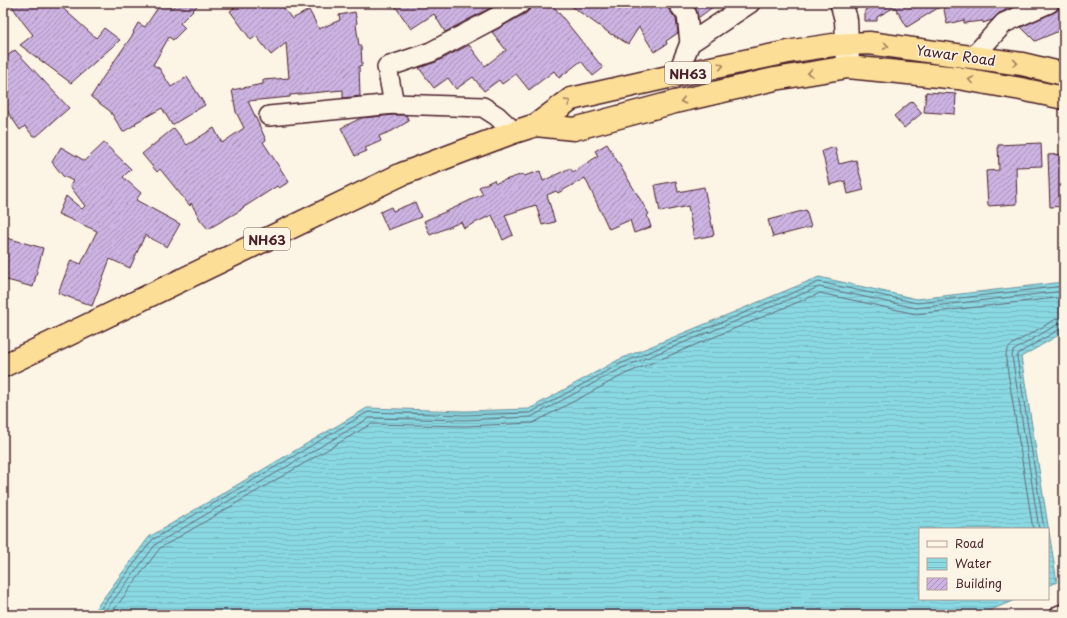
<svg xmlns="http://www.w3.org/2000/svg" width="1067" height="618" viewBox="0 0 1067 618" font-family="'Playpen Sans',sans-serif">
	<defs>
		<pattern id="water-rules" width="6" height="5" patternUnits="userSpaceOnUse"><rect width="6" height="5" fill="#89d9e3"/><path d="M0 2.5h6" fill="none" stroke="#78bac3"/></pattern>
		<pattern id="building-hatch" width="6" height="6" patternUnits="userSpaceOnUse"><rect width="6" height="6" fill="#ccb3e2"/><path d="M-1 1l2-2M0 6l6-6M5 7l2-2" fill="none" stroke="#a891b7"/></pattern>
	</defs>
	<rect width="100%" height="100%" fill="#fcf5e5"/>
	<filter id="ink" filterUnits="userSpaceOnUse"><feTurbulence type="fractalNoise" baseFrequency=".025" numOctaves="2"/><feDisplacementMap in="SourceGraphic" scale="8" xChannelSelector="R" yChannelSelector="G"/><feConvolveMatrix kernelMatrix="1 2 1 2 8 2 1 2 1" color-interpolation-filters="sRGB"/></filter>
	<g filter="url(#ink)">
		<!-- water -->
		<path fill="url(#water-rules)" stroke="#708f99" d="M 819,277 L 917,299 L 1064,282 L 1064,332 L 1021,357 L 1057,582 L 1048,586 L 1048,529 L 920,529 L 920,599 L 1017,599 L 979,615 L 94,615 L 93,612 L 149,537 L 367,408 L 465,411 L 529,409 L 618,360 Z"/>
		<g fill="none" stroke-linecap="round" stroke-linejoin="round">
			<!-- shore -->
			<g stroke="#636975" stroke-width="1">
				<path d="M 1033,529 L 1006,360 C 1005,353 1008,348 1013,344 L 1056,319 L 1064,317"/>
				<path d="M 1039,529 L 1012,356 L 1013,351 L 1016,349 L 1058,324 L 1064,323"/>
				<path d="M 1044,529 L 1017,357 L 1019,353 L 1060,329 L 1064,328"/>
				<path d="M 97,615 L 98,612 L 152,540 L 368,412 L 465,415 L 530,413 L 620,364 L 819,282 L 917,303 L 1064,286"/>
				<path d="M 102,615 L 156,544 L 369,418 L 465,420 L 531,417 L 622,368 L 819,287 L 916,308 L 1064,291"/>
				<path d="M 110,615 L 160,548 L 371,424 L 465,426 L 533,423 L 625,374 L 820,293 L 916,314 L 1064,297"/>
			</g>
		</g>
		<!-- building -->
		<g fill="url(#building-hatch)" stroke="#4a1f2b">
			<path d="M 10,3 L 57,3 L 96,38 L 104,28 L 120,40 L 71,83 L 20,45 L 33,35 L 22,21 Z"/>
			<path d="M 161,3 L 164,3 L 172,8 L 178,3 L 200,3 L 180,23 L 185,28 L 173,40 L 169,37 L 153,65 L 159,68 L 171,87 L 187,77 L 205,105 L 172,125 L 162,108 L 135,123 L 136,124 L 123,132 L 110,111 L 91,97 L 104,76 L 134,33 L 133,32 L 138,23 L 145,27 Z"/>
			<path d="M 241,3 L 280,3 L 292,19 L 309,10 L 319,29 L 340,20 L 339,15 L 355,12 L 357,23 L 356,24 L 359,46 L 361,46 L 362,65 L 359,66 L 360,96 L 343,98 L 343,90 L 290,95 L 290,97 L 248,101 L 266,140 L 263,142 L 289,182 L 279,188 L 277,186 L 241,209 L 241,210 L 208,229 L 201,221 L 191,203 L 190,206 L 160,169 L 157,172 L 142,154 L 174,128 L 187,145 L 214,128 L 222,143 L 244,128 L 236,112 L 232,90 L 263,84 L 263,80 L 289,78 L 286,43 L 271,55 L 256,36 L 251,40 L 230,11 Z"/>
			<path d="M 393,3 L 499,3 L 445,32 L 434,14 L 411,29 Z"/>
			<path d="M 532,3 L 551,3 L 603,68 L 593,76 L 581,61 L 559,78 L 554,71 L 529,90 L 516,74 L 502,84 L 499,80 L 484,91 L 473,77 L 456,89 L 448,78 L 434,88 L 419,68 L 436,62 L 469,45 L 485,66 L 506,50 L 492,32 L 526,13 L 530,9 Z"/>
			<path d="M 567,3 L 667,3 L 669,10 L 676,19 L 678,33 L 666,41 L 667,44 L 654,52 L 639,27 L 628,44 L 612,34 L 612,35 Z"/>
			<path d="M 692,3 L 718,3 L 698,18 L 696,9 Z"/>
			<path d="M 877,3 L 1011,3 L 1012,8 L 999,13 L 992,20 L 983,23 L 983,21 L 964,23 L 964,20 L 947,24 L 943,5 L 907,27 L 895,7 L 877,17 L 877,21 L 865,21 L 865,10 Z"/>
			<path d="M 1064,4 L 1064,29 L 1035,41 L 1021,27 L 1053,13 L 1058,10 L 1059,6 Z"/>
			<path d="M 15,50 L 69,108 L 37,136 L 33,136 L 25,126 L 20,130 L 3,105 L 3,59 Z"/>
			<path d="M 926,92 L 956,94 L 955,114 L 924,112 Z"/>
			<path d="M 912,101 L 922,113 L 904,128 L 894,116 Z"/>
			<path d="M 394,115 L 406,115 L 409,121 L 392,131 L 379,136 L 381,141 L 365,148 L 367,151 L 355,156 L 341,128 L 361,118 Z"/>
			<path d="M 104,143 L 131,169 L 123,177 L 141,193 L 136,200 L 180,224 L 167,247 L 145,235 L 130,268 L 110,259 L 92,306 L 58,293 L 71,260 L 81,264 L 97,231 L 58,214 L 66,196 L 82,209 L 85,206 L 70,186 L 73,181 L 63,176 L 52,162 L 61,147 L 85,161 Z"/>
			<path d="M 1041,143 L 1042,166 L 1016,167 L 1017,204 L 988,206 L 986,171 L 999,170 L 998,145 Z"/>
			<path d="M 607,144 L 649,214 L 647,215 L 651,227 L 634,233 L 630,220 L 609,229 L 585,178 L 558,193 L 556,191 L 547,195 L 555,222 L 542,225 L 536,205 L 505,215 L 513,235 L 503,240 L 492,215 L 464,228 L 461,222 L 430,235 L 424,221 L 454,208 L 483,194 L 479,187 L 494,180 L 496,183 L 523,174 L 524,176 L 540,171 L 543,181 L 570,168 L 573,172 L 598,156 L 595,151 Z"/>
			<path d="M 835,147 L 839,164 L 856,160 L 864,190 L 848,194 L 845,181 L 830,185 L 822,151 Z"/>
			<path d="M 1064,154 L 1064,206 L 1050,207 L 1048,155 Z"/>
			<path d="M 676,181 L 678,192 L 704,187 L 714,235 L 694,239 L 688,206 L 660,212 L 655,185 Z"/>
			<path d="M 415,202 L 421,217 L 388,230 L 380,212 L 391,207 L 393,211 Z"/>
			<path d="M 806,210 L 811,227 L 773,237 L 768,220 Z"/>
			<path d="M 3,237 L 43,248 L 33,287 L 3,279 Z"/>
		</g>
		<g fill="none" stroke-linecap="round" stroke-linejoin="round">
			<defs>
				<g id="street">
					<path d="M 678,3 L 687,15 L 690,43"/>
					<path d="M 973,57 L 1004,23 L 1049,3"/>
					<path d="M 677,75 L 690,43 L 750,3"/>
					<path d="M 394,104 L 387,67 L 431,52 L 495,18 L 521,3"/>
					<path d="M 269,116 L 394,104 L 483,107 L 497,116 L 514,132"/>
					<path d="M 1060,615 L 1064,614"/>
				</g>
				<path id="secondary" d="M 842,3 L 842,5 L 846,20 L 848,63"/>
				<g id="highway">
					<path d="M 536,125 L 574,129 L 675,102 L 775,79 L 848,67 L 958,78 L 1021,89 L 1064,98"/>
					<path d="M 3,366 L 402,174 L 514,132 L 536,125 L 571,99 L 677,75 L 793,51 L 833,45 L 869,43 L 1022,64 L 1064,74"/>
				</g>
			</defs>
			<!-- street casing -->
			<use href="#street" stroke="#4a1f2b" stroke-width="22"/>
			<!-- secondary casing -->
			<use href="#secondary" stroke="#4a1f2b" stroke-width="25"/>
			<!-- highway casing -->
			<use href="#highway" stroke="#4a1f2b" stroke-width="25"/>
			<!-- street -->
			<use href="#street" stroke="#fcf5e5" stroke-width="19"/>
			<!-- secondary -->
			<use href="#secondary" stroke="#fcf5e5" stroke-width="22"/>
			<!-- highway -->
			<use href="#highway" stroke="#fcde96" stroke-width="22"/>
		</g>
		<!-- one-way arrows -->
		<defs><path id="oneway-chevron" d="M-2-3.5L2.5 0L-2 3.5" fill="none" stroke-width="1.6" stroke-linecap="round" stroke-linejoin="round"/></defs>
		<g stroke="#a37e60">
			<use href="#oneway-chevron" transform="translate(886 46) rotate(8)"/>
			<use href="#oneway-chevron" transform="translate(1015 63) rotate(9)"/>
			<use href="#oneway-chevron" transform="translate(721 66) rotate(-12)"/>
			<use href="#oneway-chevron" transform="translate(810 73) rotate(170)"/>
			<use href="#oneway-chevron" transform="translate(971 80) rotate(-170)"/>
			<use href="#oneway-chevron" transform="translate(683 101) rotate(167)"/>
			<use href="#oneway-chevron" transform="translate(568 102) rotate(-31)"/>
		</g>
	</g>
	<g text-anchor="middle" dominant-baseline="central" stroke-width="3" stroke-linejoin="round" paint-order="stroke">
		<!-- shield labels -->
		<g fill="#fcf5e5" stroke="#7f5f63" stroke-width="1">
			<rect x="665" y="62" width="46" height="22" rx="3"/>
			<rect x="244" y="228" width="46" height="22" rx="3"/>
		</g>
		<g font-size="13" font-weight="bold" fill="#4a1f2b">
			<text x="688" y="73">NH63</text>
			<text x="267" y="239">NH63</text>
		</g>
		<!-- street labels -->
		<g font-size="14" fill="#4a1f2b" stroke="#fcf5e5">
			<text transform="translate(956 55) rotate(8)">Yawar Road</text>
		</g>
	</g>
	<!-- margin -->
	<rect width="1067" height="618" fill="none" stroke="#fcf5e5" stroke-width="16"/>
	<rect x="8" y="8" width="1051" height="602" fill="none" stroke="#4a1f2b" stroke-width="1.5" filter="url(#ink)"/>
	<!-- legend -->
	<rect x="919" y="528" width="130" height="72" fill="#fcf5e5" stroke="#b59f9b"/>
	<rect x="927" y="541" width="20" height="6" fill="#fcf5e5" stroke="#b59f9b"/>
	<text x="955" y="548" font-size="12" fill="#4a1f2b">Road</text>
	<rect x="927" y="558" width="20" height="12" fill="url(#water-rules)" stroke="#b59f9b"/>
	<text x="955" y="568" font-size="12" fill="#4a1f2b">Water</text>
	<rect x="927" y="578" width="20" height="12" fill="url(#building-hatch)" stroke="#b59f9b"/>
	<text x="955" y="588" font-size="12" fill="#4a1f2b">Building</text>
</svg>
